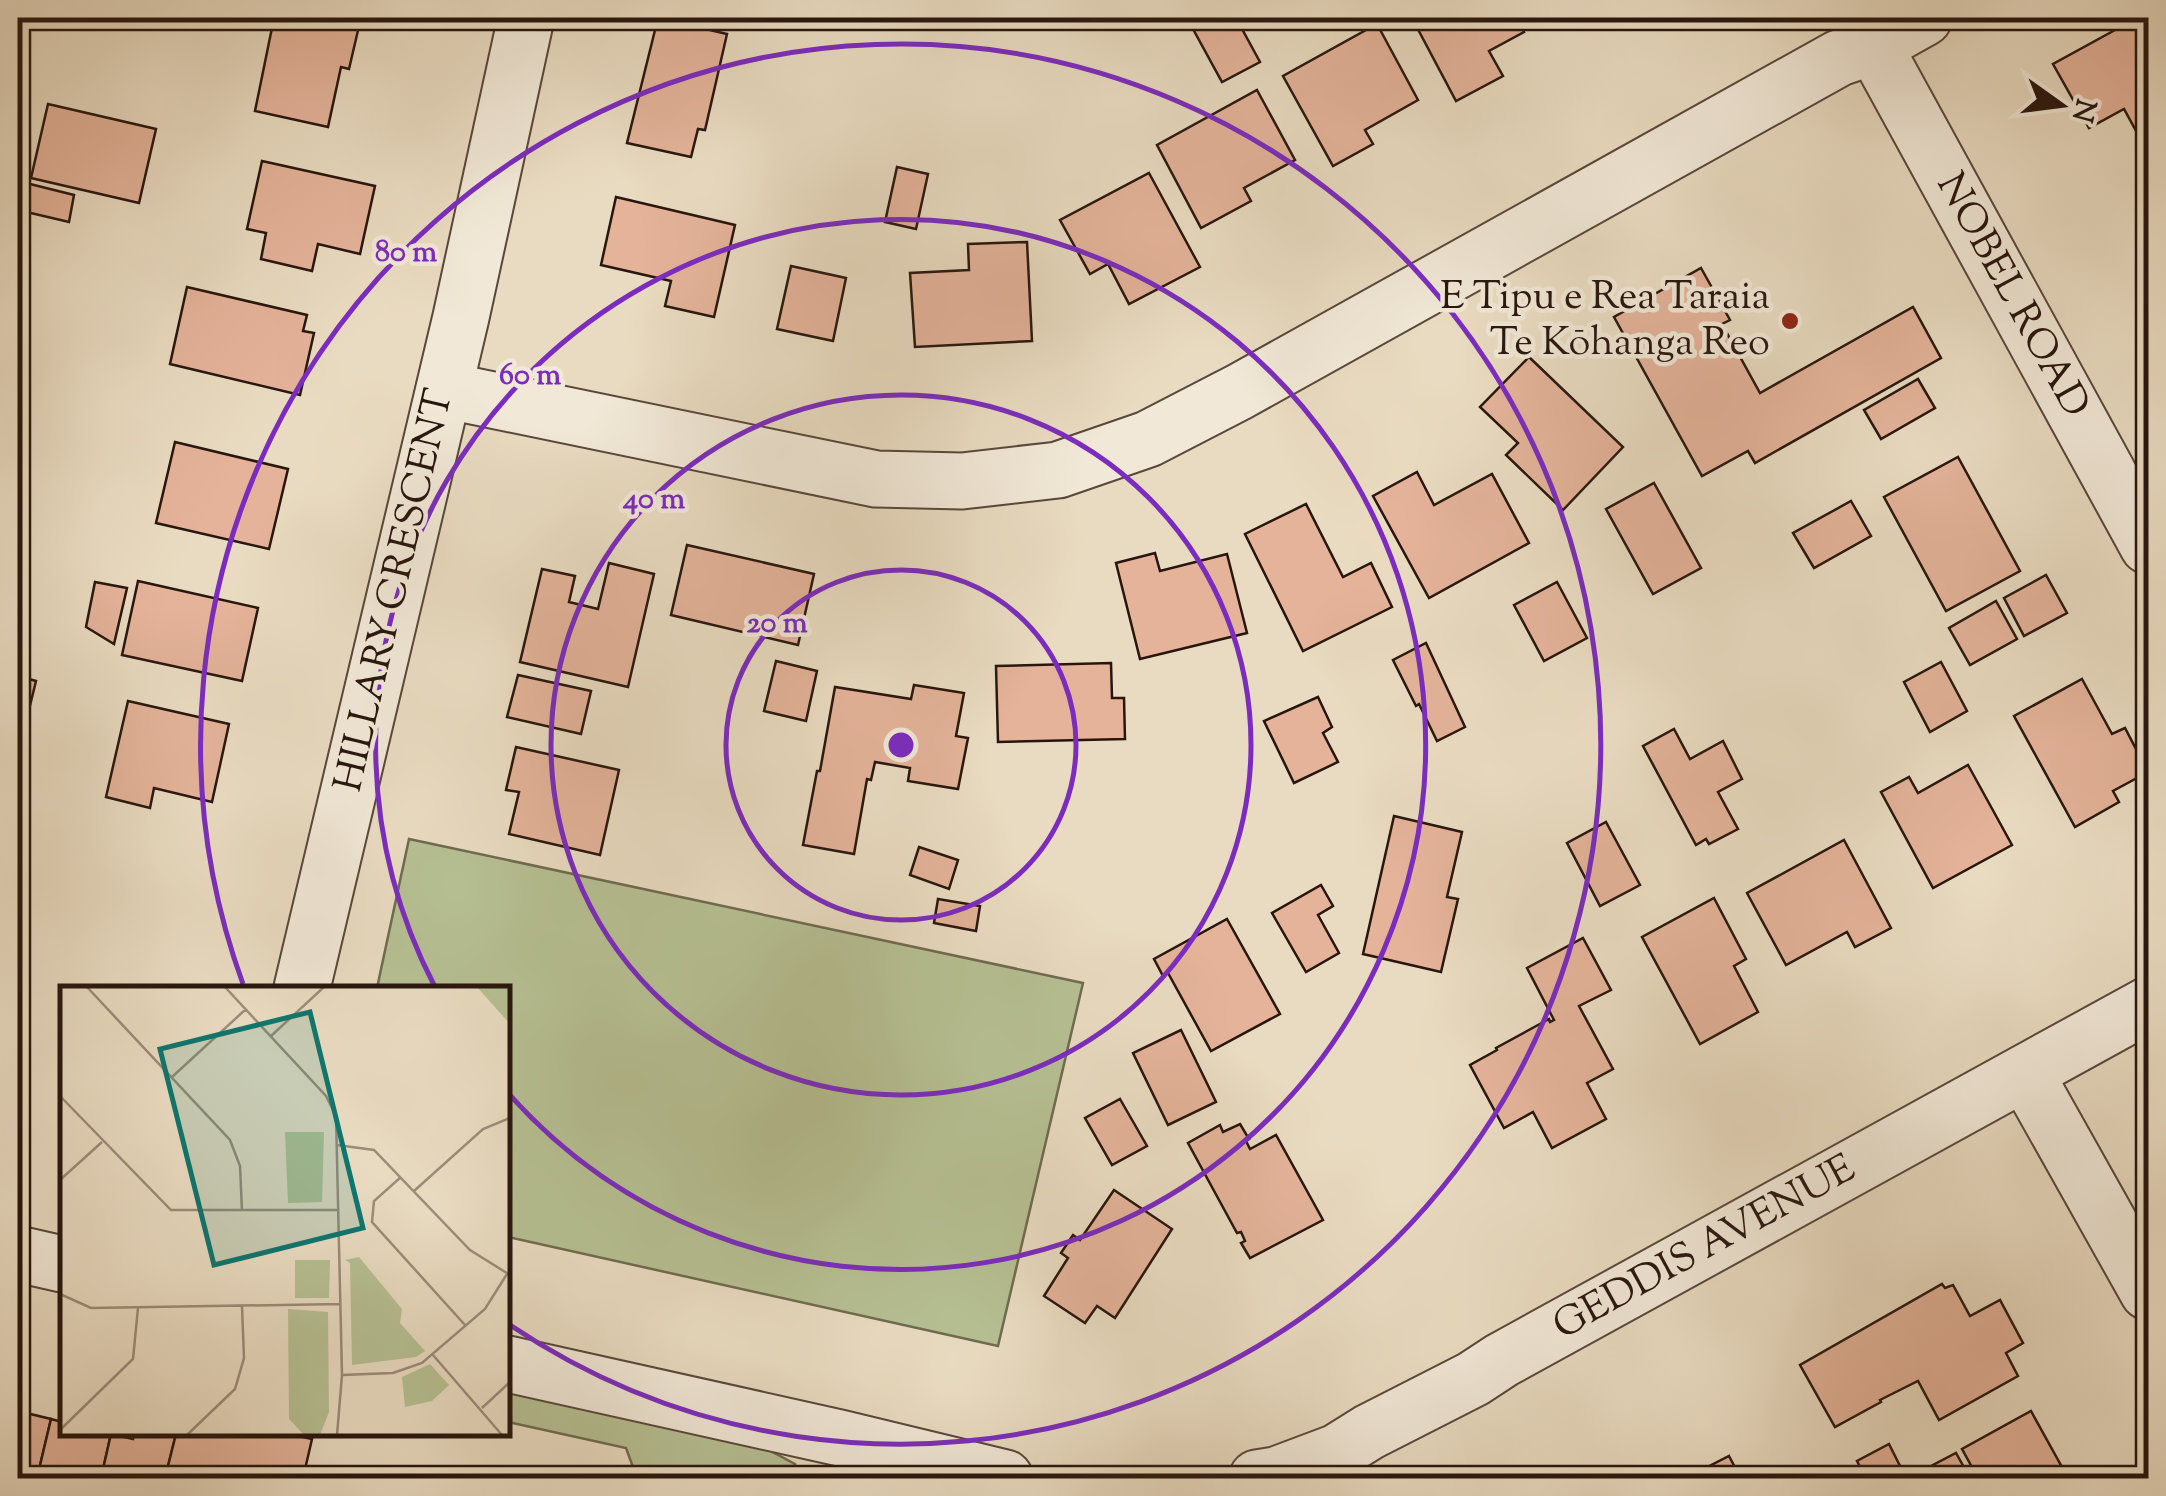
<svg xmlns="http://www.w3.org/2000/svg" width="2166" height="1496" viewBox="0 0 2166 1496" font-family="'Sorts Mill Goudy',serif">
	<rect width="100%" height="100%" fill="#e9dbc1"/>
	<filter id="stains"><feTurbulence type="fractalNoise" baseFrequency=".002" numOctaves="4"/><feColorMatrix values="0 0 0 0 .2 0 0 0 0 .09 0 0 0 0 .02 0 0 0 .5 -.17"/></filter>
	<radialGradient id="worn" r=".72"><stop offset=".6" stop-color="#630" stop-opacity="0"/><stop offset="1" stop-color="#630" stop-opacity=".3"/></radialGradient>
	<!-- green -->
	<g fill="#b6c093" stroke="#6f6b50" stroke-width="2.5">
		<path d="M 409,839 L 1083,983 L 998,1346 L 508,1237 L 508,988 L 377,988 Z"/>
		<path d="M 508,1382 L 741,1435 L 795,1464 L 791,1478 L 637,1478 L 626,1448 L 508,1422 Z"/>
	</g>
	<!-- building -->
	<g fill="#e4b39a" stroke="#28160e" stroke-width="2.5">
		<path d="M 274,18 L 323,18 L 359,26 L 349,69 L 341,67 L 328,127 L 255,111 Z"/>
		<path d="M 658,18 L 727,34 L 705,130 L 698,129 L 691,157 L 627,143 Z"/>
		<path d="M 1187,18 L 1236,18 L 1260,62 L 1222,82 Z"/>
		<path d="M 1412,18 L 1516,18 L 1524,32 L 1489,51 L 1503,76 L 1456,101 Z"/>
		<path d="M 2137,18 L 2148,18 L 2147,151 L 2124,109 L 2089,128 L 2053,64 Z"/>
		<path d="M 1377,24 L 1418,100 L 1365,130 L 1373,144 L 1333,166 L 1283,76 Z"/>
		<path d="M 1257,90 L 1295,160 L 1244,188 L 1251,201 L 1201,228 L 1157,145 Z"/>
		<path d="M 48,104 L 156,129 L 139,203 L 31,178 Z"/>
		<path d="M 262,161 L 375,186 L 360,254 L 318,244 L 312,271 L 261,259 L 266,233 L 247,229 Z"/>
		<path d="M 897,167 L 928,174 L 916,229 L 885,222 Z"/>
		<path d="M 1149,173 L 1200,267 L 1129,304 L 1108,264 L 1090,274 L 1060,220 Z"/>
		<path d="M 22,182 L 74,195 L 69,222 L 18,210 Z"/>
		<path d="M 616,197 L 735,225 L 714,317 L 665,306 L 671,281 L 601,265 Z"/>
		<path d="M 1027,242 L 1032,341 L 915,347 L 910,273 L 969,270 L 968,244 Z"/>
		<path d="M 791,266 L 846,278 L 833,341 L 777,329 Z"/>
		<path d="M 1701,268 L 1730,320 L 1722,324 L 1760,393 L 1913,307 L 1941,358 L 1755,463 L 1748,451 L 1702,476 L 1614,317 Z"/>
		<path d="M 187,287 L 307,315 L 303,331 L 314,333 L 300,395 L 170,364 Z"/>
		<path d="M 1529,357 L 1623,447 L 1563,510 L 1506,455 L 1518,443 L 1480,407 Z"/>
		<path d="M 1918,379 L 1935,408 L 1881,439 L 1864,410 Z"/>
		<path d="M 175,442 L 288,469 L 269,549 L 156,523 Z"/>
		<path d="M 1958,457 L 2020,571 L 1946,611 L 1884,497 Z"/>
		<path d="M 1417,472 L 1434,505 L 1492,474 L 1529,543 L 1429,598 L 1373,496 Z"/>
		<path d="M 1654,483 L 1701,568 L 1653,594 L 1606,509 Z"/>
		<path d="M 1851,501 L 1871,536 L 1814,568 L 1793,533 Z"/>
		<path d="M 1306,504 L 1343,577 L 1371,563 L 1392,607 L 1303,651 L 1245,534 Z"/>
		<path d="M 687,545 L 814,574 L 798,645 L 671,615 Z"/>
		<path d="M 1155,553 L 1160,571 L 1227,554 L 1247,633 L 1140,659 L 1116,563 Z"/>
		<path d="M 609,563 L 654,574 L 628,687 L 520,662 L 542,569 L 575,576 L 569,602 L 598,609 Z"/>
		<path d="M 2046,575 L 2067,613 L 2024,636 L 2004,598 Z"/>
		<path d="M 138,581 L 258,608 L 242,681 L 122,655 Z"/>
		<path d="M 95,582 L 127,588 L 114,644 L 86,627 Z"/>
		<path d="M 1557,582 L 1587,638 L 1544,661 L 1514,605 Z"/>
		<path d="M 1996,601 L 2017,639 L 1970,665 L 1949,628 Z"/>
		<path d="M 1426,643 L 1465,727 L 1437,741 L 1419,704 L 1416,706 L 1393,660 Z"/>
		<path d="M 776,661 L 817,671 L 806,721 L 764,711 Z"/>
		<path d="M 1941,662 L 1967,711 L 1930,732 L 1904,682 Z"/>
		<path d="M 1111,663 L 1112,698 L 1124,698 L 1125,739 L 998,742 L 996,666 Z"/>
		<path d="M 518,675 L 591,691 L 581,734 L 507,717 Z"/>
		<path d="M 18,676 L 36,681 L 18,755 Z"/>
		<path d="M 2082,679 L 2112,734 L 2125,728 L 2148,772 L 2113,791 L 2119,802 L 2075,827 L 2014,716 Z"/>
		<path d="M 914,685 L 964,693 L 956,736 L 968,738 L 958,789 L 908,781 L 910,768 L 875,762 L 871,780 L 867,779 L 854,854 L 803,845 L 817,771 L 820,771 L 835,687 L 911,699 Z"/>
		<path d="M 1318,697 L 1332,727 L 1323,733 L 1338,762 L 1294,783 L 1264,721 Z"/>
		<path d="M 128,701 L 229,724 L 212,802 L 154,788 L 150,808 L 106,797 Z"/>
		<path d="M 1674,729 L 1690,759 L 1723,741 L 1742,779 L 1718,792 L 1738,829 L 1709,844 L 1706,839 L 1696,845 L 1643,746 Z"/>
		<path d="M 516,747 L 619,770 L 600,855 L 509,834 L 519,792 L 506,790 Z"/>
		<path d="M 1968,765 L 2012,845 L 1933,888 L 1881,792 L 1909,777 L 1918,793 Z"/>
		<path d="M 1394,816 L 1462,832 L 1447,897 L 1458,899 L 1441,972 L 1363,954 Z"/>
		<path d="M 1606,822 L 1640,885 L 1600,906 L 1567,843 Z"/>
		<path d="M 1844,840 L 1891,928 L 1855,947 L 1847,932 L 1786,965 L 1747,893 Z"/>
		<path d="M 919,847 L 958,860 L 949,889 L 910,875 Z"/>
		<path d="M 1321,885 L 1333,906 L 1318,915 L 1339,953 L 1306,972 L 1272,913 Z"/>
		<path d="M 1714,898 L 1746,959 L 1734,966 L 1758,1012 L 1700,1044 L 1642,937 Z"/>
		<path d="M 938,899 L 980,906 L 976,931 L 934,923 Z"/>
		<path d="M 1227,919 L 1280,1014 L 1211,1051 L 1168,973 L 1163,976 L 1154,959 Z"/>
		<path d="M 1583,938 L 1611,990 L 1579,1006 L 1613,1069 L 1587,1083 L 1606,1119 L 1552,1148 L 1533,1112 L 1504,1128 L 1470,1065 L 1497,1050 L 1496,1048 L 1549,1019 L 1550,1022 L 1554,1020 L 1527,968 Z"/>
		<path d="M 1181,1030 L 1216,1102 L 1168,1125 L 1133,1053 Z"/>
		<path d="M 1120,1099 L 1147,1146 L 1112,1165 L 1085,1118 Z"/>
		<path d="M 1240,1124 L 1249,1139 L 1246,1141 L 1250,1149 L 1276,1135 L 1323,1220 L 1250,1258 L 1241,1243 L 1245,1241 L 1241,1232 L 1237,1233 L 1188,1143 L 1220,1125 L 1223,1132 Z"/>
		<path d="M 1114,1190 L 1172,1229 L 1115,1318 L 1097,1306 L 1085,1323 L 1044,1296 L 1068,1258 L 1061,1253 L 1073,1235 L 1080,1240 Z"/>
		<path d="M 1942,1284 L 1945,1288 L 1953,1285 L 1970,1316 L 2000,1300 L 2023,1343 L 2006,1353 L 2018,1376 L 1939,1420 L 1918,1381 L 1880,1400 L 1881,1402 L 1835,1427 L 1800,1365 Z"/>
		<path d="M 18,1411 L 51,1419 L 37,1478 L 18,1478 Z"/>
		<path d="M 2031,1411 L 2068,1478 L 1978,1478 L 1962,1449 Z"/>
		<path d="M 51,1419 L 62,1422 L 62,1434 L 111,1434 L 101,1478 L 37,1478 Z"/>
		<path d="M 111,1434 L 133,1439 L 134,1434 L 176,1434 L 165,1478 L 101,1478 Z"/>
		<path d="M 176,1434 L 289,1434 L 312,1439 L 303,1478 L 165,1478 Z"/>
		<path d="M 1889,1444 L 1901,1468 L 1880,1478 L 1866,1478 L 1857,1461 Z"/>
		<path d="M 1956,1453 L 1970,1478 L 1908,1478 Z"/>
		<path d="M 1729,1456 L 1740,1477 L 1749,1472 L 1752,1478 L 1686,1478 Z"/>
	</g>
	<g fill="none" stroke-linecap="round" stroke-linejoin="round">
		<defs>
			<g id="minor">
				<path d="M 1874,46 L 2148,546"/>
				<path d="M 444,390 L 876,479 L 962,481 L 1058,470 L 1148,439 L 1239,392 L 1839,58 L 1874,46 L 1924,18"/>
				<path d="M 302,988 L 461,317 L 526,18"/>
				<path d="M 2025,1073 L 2148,1292"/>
				<path d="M 18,1254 L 62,1264"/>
				<path d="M 508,1364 L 840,1438 L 1005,1478"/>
				<path d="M 1257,1478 L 1276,1475 L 1337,1452 L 1369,1432 L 1473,1379 L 1502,1360 L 2148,1005"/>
			</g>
		</defs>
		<!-- minor casing -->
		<use href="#minor" stroke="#58473b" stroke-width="59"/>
		<!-- minor -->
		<use href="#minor" stroke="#f1e8d7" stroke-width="55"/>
	</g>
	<!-- distance rings -->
	<g fill="none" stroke="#7b2cbf" stroke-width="5">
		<circle cx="901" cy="745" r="175"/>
		<circle cx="901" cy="745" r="350"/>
		<path d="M435 987A525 525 0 1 1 508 1093"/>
		<path d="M243 984A700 700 0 1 1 510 1325"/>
	</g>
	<!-- markers -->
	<circle fill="#8f2418" stroke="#f1e8d7" stroke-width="4" cx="1790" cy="321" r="10"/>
	<g text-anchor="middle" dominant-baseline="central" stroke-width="9" stroke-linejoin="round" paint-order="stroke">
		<!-- street labels -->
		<g font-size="40" fill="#28160e" stroke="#f1e8d7">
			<text transform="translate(2011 296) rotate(61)">NOBEL ROAD</text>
			<text transform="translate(396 591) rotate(-77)">HILLARY CRESCENT</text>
			<text transform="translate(1705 1249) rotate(-29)">GEDDIS AVENUE</text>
		</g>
		<!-- poi labels -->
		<g font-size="40" fill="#28160e" stroke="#f1e8d7" text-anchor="end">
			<text x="1770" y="298">E Tipu e Rea Taraia<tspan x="1770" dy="46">Te Kōhanga Reo</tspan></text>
		</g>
	</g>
	<!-- overview -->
	<g transform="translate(60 986)">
		<rect width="450" height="450" fill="#e9dbc1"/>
		<path d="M 417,1 L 450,1 L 450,38 ZM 225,146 L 264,146 L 262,216 L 228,217 ZM 299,271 L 342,323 L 340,337 L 365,365 L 356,371 L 292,379 L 290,277 L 285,274 ZM 235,274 L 270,274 L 269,312 L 235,312 ZM 228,323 L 268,326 L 269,426 L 260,449 L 244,449 L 229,433 ZM 370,378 L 389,399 L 372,415 L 345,421 L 342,391 Z" fill="#b6c093"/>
		<path fill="none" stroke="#9c8c79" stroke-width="2.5" d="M 27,1 L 170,154 L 180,180 L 182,225M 165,1 L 266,110 L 276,130 L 282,389 L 277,449M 211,50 L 264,1M 112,91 L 186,23M 0,110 L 111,224 L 278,224M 277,159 L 314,164 L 410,264 L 450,289M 341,191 L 314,215 L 312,236 L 405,339M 0,194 L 42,156M 354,205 L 423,143 L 450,132M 0,308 L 31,322 L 280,318M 373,369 L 442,449M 282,389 L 333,387 L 362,377 L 425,323 L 447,288M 422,422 L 450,396M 0,444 L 73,373 L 78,322M 127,449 L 175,403 L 184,372 L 182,320"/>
		<path fill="#0f766e" fill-opacity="0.15" stroke="#0f766e" stroke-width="5" d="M 250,26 L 303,242 L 154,279 L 100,63 Z"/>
		<rect width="450" height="450" fill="none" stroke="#28160e" stroke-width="5"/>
	</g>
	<circle cx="901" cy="745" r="15" fill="#7b2cbf" stroke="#f1e8d7" stroke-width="5"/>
	<g font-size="30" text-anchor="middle" font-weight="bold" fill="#7b2cbf" stroke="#f1e8d7" stroke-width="9" stroke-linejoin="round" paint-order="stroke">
		<text x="406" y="261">80 m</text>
		<text x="530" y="384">60 m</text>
		<text x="654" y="508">40 m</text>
		<text x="777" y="632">20 m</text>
	</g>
	<!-- margin -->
	<rect width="2166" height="1496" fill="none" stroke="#e9dbc1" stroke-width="60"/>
	<rect x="20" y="20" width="2126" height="1456" fill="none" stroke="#28160e" stroke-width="5"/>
	<rect x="30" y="30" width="2106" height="1436" fill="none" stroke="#28160e" stroke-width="2.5"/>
	<!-- north arrow -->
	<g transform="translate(2061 105) rotate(104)" stroke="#f1e8d7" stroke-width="8" paint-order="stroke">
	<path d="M0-8L18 38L0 25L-18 38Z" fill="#28160e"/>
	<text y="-15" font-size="28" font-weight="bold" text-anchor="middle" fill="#28160e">N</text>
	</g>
	<rect width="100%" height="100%" filter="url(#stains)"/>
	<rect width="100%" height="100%" fill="url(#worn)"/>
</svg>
